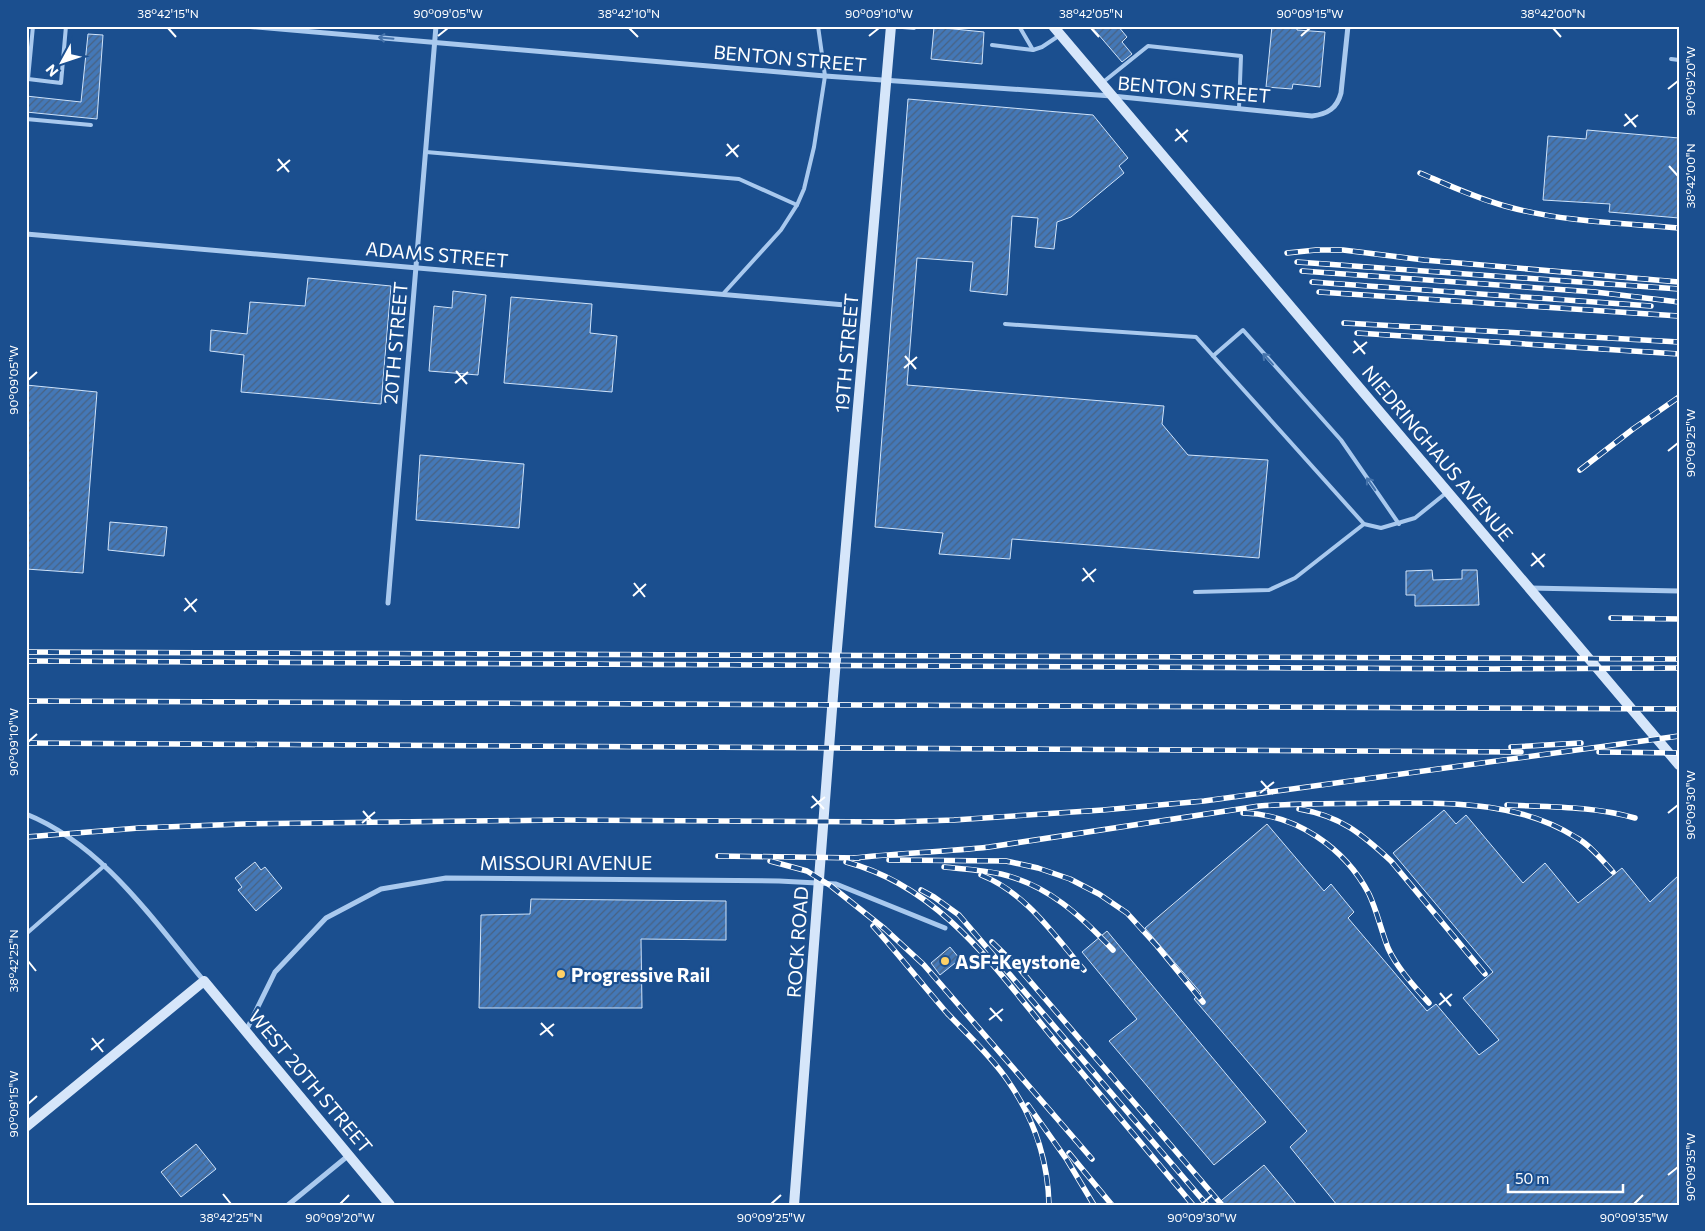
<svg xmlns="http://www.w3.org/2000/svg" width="1705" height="1231" viewBox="0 0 1705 1231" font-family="Commissioner,sans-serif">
	<defs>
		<pattern id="building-hatch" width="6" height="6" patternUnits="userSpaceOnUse" patternTransform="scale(1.25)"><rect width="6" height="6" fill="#4478b7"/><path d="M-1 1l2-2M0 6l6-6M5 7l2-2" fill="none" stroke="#486282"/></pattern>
	</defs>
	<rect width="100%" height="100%" fill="#1b4f8f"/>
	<!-- building -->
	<g fill="url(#building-hatch)" stroke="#cfe3fa">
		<path d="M 1091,26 L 1118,26 L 1127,37 L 1122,42 L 1132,54 L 1122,62 Z"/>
		<path d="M 1272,26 L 1297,26 L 1297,30 L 1325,32 L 1320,87 L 1293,84 L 1292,89 L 1266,87 Z"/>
		<path d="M 934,27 L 984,32 L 982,64 L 931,59 Z"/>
		<path d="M 88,34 L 103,35 L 97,119 L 26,112 L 26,96 L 81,102 Z"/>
		<path d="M 908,99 L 1093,115 L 1128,158 L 1119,166 L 1124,173 L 1071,217 L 1057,222 L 1054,249 L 1035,247 L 1038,218 L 1012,216 L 1007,295 L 970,291 L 973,262 L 917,258 L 907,385 L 1164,406 L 1162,424 L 1188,455 L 1268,460 L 1259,558 L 1012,539 L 1010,559 L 939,554 L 943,533 L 875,527 Z"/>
		<path d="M 1587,130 L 1679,138 L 1679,218 L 1609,212 L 1610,204 L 1543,200 L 1548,136 L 1586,139 Z"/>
		<path d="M 308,278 L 391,286 L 381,404 L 241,392 L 244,355 L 210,351 L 211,330 L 247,334 L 250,302 L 305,306 Z"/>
		<path d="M 453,291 L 486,295 L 478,375 L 429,371 L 434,306 L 452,308 Z"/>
		<path d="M 511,297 L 592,304 L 590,333 L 617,336 L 612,392 L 504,383 Z"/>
		<path d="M 26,385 L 97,392 L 83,573 L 26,569 Z"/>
		<path d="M 420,455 L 524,464 L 519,528 L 416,520 Z"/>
		<path d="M 110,522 L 167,527 L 164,556 L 108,550 Z"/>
		<path d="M 1432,570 L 1433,580 L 1462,579 L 1462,570 L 1477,570 L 1479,605 L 1415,606 L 1415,595 L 1406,595 L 1406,571 Z"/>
		<path d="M 1444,810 L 1456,824 L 1466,815 L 1523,883 L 1545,863 L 1578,903 L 1622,868 L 1650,902 L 1679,875 L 1679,1205 L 1337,1205 L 1290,1147 L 1307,1131 L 1194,999 L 1201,993 L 1145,928 L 1267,824 L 1324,891 L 1331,884 L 1354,912 L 1348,918 L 1427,1011 L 1436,1004 L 1479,1055 L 1499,1040 L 1463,998 L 1493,972 L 1393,853 Z"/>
		<path d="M 255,862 L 261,870 L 265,867 L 282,888 L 256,911 L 238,890 L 242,887 L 235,878 Z"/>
		<path d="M 531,899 L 726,901 L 726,940 L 641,939 L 642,1008 L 479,1008 L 481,915 L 530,914 Z"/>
		<path d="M 1107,931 L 1266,1122 L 1214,1165 L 1109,1041 L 1137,1019 L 1082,952 Z"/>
		<path d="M 950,947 L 960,959 L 940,975 L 931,963 Z"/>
		<path d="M 196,1144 L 216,1169 L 181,1197 L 161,1172 Z"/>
		<path d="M 1264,1165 L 1297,1205 L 1216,1205 Z"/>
	</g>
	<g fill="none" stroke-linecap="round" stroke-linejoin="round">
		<!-- lane -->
		<g stroke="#a9c9ee" stroke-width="4">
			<path d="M 33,26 L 28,79 L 61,83 L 66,26"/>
			<path d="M 891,26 L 914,28 L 915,26"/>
			<path d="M 1019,26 L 1033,50"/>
			<path d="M 992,45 L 1033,50 L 1042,47 L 1060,35"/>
			<path d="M 1671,59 L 1679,60"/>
			<path d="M 1102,83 L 1148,46 L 1241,56 L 1239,108"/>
			<path d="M 26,119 L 91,125"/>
			<path d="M 426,152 L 739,179 L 797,205"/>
			<path d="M 723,294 L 781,230 L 797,205 L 804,189 L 814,147 L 825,76 L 818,26"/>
			<path d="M 1005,324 L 1196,337 L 1364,524 L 1381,528 L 1415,518 L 1446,493"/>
			<path d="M 1213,356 L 1243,330 L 1341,440 L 1399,524"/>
			<path d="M 1195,592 L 1269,590 L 1295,578 L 1364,524"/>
			<path d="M 26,934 L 105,865"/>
		</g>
		<!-- street -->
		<g stroke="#a9c9ee" stroke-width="5">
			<path d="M 244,26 L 825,76 L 1112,96 L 1312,116 C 1328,114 1337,108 1341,93 L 1348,26"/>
			<path d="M 26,234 L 845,305"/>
			<path d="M 1529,588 L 1679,591"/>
			<path d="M 388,603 L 436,26"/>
			<path d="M 26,814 C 103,845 153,920 204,981"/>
			<path d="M 246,1031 L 275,972 L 326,918 L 381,889 L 446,878 L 779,881 L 836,884 L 945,928"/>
			<path d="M 288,1205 L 349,1155"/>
		</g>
		<!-- secondary -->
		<g stroke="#d6e6fa" stroke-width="10">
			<path d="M 1053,26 L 1679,765"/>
			<path d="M 26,1127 L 204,981 L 390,1205"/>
			<path d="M 794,1205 L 834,683 L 891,26"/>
		</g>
		<defs>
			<g id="rail">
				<path d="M 1420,173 C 1448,185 1476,198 1505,206 C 1562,222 1621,223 1679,228"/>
				<path d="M 1287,253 L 1316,250 L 1343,250 L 1424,260 L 1679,282"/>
				<path d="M 1297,262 L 1679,289"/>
				<path d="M 1302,271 L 1595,292 L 1679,302"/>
				<path d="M 1312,282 L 1651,306"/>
				<path d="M 1319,292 L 1679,316"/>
				<path d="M 1344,323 L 1679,342"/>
				<path d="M 1357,333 L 1679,354"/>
				<path d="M 1580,470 L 1633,429 L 1679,397"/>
				<path d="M 1611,618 L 1679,619"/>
				<path d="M 26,652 L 1679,659"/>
				<path d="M 26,661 L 1493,669 L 1679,668"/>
				<path d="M 26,701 L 1679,709"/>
				<path d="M 26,743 L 1521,752"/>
				<path d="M 1511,747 L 1581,743"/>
				<path d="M 1599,752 L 1679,753"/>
				<path d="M 1507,805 C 1550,807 1593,806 1635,818"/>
				<path d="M 1299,809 C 1340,816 1361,833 1391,861 L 1485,974"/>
				<path d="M 1243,813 C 1296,814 1345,848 1369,894 C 1377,911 1381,930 1388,948 C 1397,968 1415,987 1429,1003"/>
				<path d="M 26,837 L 139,828 L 243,824 L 558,820 L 893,822 L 954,820 L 1103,810 L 1204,801 L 1679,736"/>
				<path d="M 718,856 L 859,858"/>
				<path d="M 854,858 C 899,853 944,852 989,847 L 1259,806 C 1301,803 1343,804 1385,803 C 1451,803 1519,801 1577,838 C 1591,846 1602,860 1613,872"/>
				<path d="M 889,860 L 1006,861 L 1038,868 L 1070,879 L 1099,894 L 1127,913 L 1157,946 L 1203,1002"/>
				<path d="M 770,861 L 807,871 L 831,886 L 885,929 L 924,965 L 1092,1159"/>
				<path d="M 846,862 C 942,887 997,971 1057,1043 C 1102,1097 1148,1151 1193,1205"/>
				<path d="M 944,867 C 963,869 983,870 1001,874 C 1048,885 1081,916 1113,950"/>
				<path d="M 981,875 C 1025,892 1054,935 1084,970"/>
				<path d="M 921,890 L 934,897 L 959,915 L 1207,1205"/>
				<path d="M 873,926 C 899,955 922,984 947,1013 C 967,1034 992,1057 1008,1081 C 1033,1117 1048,1160 1049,1205"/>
				<path d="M 992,942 L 1017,966 L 1222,1205"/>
				<path d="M 1028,1105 L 1067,1160 L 1094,1205"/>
				<path d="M 1069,1153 L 1112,1205"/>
			</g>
		</defs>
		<!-- rail casing -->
		<use href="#rail" stroke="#fff" stroke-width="5.5"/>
		<!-- rail -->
		<use href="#rail" stroke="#1b4f8f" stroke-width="4" stroke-dasharray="11" stroke-linecap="butt"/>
	</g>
	<!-- one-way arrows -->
	<defs><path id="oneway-shaft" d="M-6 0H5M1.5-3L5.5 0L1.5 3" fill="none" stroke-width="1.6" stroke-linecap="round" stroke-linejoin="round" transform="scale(1.25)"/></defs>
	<g stroke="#4674ac">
		<use href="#oneway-shaft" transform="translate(386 38) rotate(-175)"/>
		<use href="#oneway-shaft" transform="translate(1268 359) rotate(-132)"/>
		<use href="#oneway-shaft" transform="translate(1371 484) rotate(-125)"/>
	</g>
	<!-- ticks -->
	<path fill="none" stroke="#fff" stroke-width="2" d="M 168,28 L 176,37M 629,28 L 638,37M 1091,28 L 1099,37M 1553,28 L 1561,37M 438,36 L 448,28M 869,36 L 879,28M 1301,36 L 1310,28M 1668,89 L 1678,81M 1625,114 L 1636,127M 1624,126 L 1638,115M 1176,129 L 1187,142M 1175,141 L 1188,130M 727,144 L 738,157M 726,156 L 739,145M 278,159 L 289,172M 1669,166 L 1678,176M 277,171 L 290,160M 1354,341 L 1365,354M 1353,353 L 1367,342M 905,356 L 916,369M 904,368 L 917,357M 456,371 L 467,384M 28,380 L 37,372M 455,383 L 468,372M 1668,451 L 1678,443M 1532,553 L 1544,567M 1531,566 L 1545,554M 1083,568 L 1094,582M 1082,581 L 1096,569M 634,583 L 645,597M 633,596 L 646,584M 185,598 L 196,612M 184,611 L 197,599M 28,742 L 37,734M 1261,781 L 1273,794M 1260,793 L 1274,782M 812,796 L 824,809M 811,808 L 825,797M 363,811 L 374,824M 1668,813 L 1678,805M 362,823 L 375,812M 28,961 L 36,971M 1440,993 L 1451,1006M 1439,1005 L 1452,994M 990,1008 L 1002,1021M 989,1020 L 1003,1009M 541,1023 L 553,1036M 540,1035 L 554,1024M 92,1038 L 103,1052M 91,1050 L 104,1039M 28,1104 L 37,1096M 1668,1175 L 1678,1167M 223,1194 L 231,1204M 340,1204 L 349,1195M 771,1204 L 781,1195M 1202,1204 L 1212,1195M 1634,1204 L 1643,1195"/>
	<!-- markers -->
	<g fill="#ffd166" stroke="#1b4f8f" stroke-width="2">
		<circle cx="945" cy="961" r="5"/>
		<circle cx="561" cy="974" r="5"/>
	</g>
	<g text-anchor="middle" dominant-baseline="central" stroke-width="4.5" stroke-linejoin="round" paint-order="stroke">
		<!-- street labels -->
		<g font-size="19" fill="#fff" stroke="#1b4f8f">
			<text transform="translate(790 58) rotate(5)">BENTON STREET</text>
			<text transform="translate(1194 89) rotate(5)">BENTON STREET</text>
			<text transform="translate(437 254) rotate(5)">ADAMS STREET</text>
			<text transform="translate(395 343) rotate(-85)">20TH STREET</text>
			<text transform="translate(846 353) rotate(-85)">19TH STREET</text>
			<text transform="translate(1438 453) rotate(50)">NIEDRINGHAUS AVENUE</text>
			<text x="566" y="862">MISSOURI AVENUE</text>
			<text transform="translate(797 942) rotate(-86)">ROCK ROAD</text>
			<text transform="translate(311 1081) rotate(50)">WEST 20TH STREET</text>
		</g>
		<!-- poi labels -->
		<g font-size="19" font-weight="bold" fill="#fff" stroke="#1b4f8f" text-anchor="start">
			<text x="955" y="961">ASF-Keystone</text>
			<text x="571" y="974">Progressive Rail</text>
		</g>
	</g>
	<!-- border -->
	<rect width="1705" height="1231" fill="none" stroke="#1b4f8f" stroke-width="55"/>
	<!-- north arrow -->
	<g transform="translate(62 62) rotate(230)" stroke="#1b4f8f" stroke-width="4" paint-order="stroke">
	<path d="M0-4L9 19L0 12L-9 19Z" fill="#ffffff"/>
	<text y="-8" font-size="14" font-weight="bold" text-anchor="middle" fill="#ffffff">N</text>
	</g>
	<!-- scale -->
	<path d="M1508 1184v8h115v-8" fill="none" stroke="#ffffff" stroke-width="2.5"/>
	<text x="1515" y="1184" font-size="15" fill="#ffffff" stroke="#1b4f8f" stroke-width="4" paint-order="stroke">50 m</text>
	<rect x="28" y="28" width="1650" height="1176" fill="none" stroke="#fff" stroke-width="2"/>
	<g font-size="12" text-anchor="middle" fill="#fff">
		<text x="168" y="18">38°42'15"N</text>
		<text x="448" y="18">90°09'05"W</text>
		<text x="629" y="18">38°42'10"N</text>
		<text x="879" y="18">90°09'10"W</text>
		<text x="1091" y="18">38°42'05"N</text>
		<text x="1310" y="18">90°09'15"W</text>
		<text x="1553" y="18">38°42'00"N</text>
		<text transform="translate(1691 81) rotate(-90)" y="4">90°09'20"W</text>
		<text transform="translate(1691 176) rotate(-90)" y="4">38°42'00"N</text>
		<text transform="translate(14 380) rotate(-90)" y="4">90°09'05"W</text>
		<text transform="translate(1691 443) rotate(-90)" y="4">90°09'25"W</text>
		<text transform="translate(14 742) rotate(-90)" y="4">90°09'10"W</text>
		<text transform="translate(1691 805) rotate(-90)" y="4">90°09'30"W</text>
		<text transform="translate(14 961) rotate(-90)" y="4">38°42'25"N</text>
		<text transform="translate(14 1104) rotate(-90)" y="4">90°09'15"W</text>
		<text transform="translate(1691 1167) rotate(-90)" y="4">90°09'35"W</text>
		<text x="231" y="1222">38°42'25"N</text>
		<text x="340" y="1222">90°09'20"W</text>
		<text x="771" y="1222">90°09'25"W</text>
		<text x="1202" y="1222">90°09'30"W</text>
		<text x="1634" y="1222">90°09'35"W</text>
	</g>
</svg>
